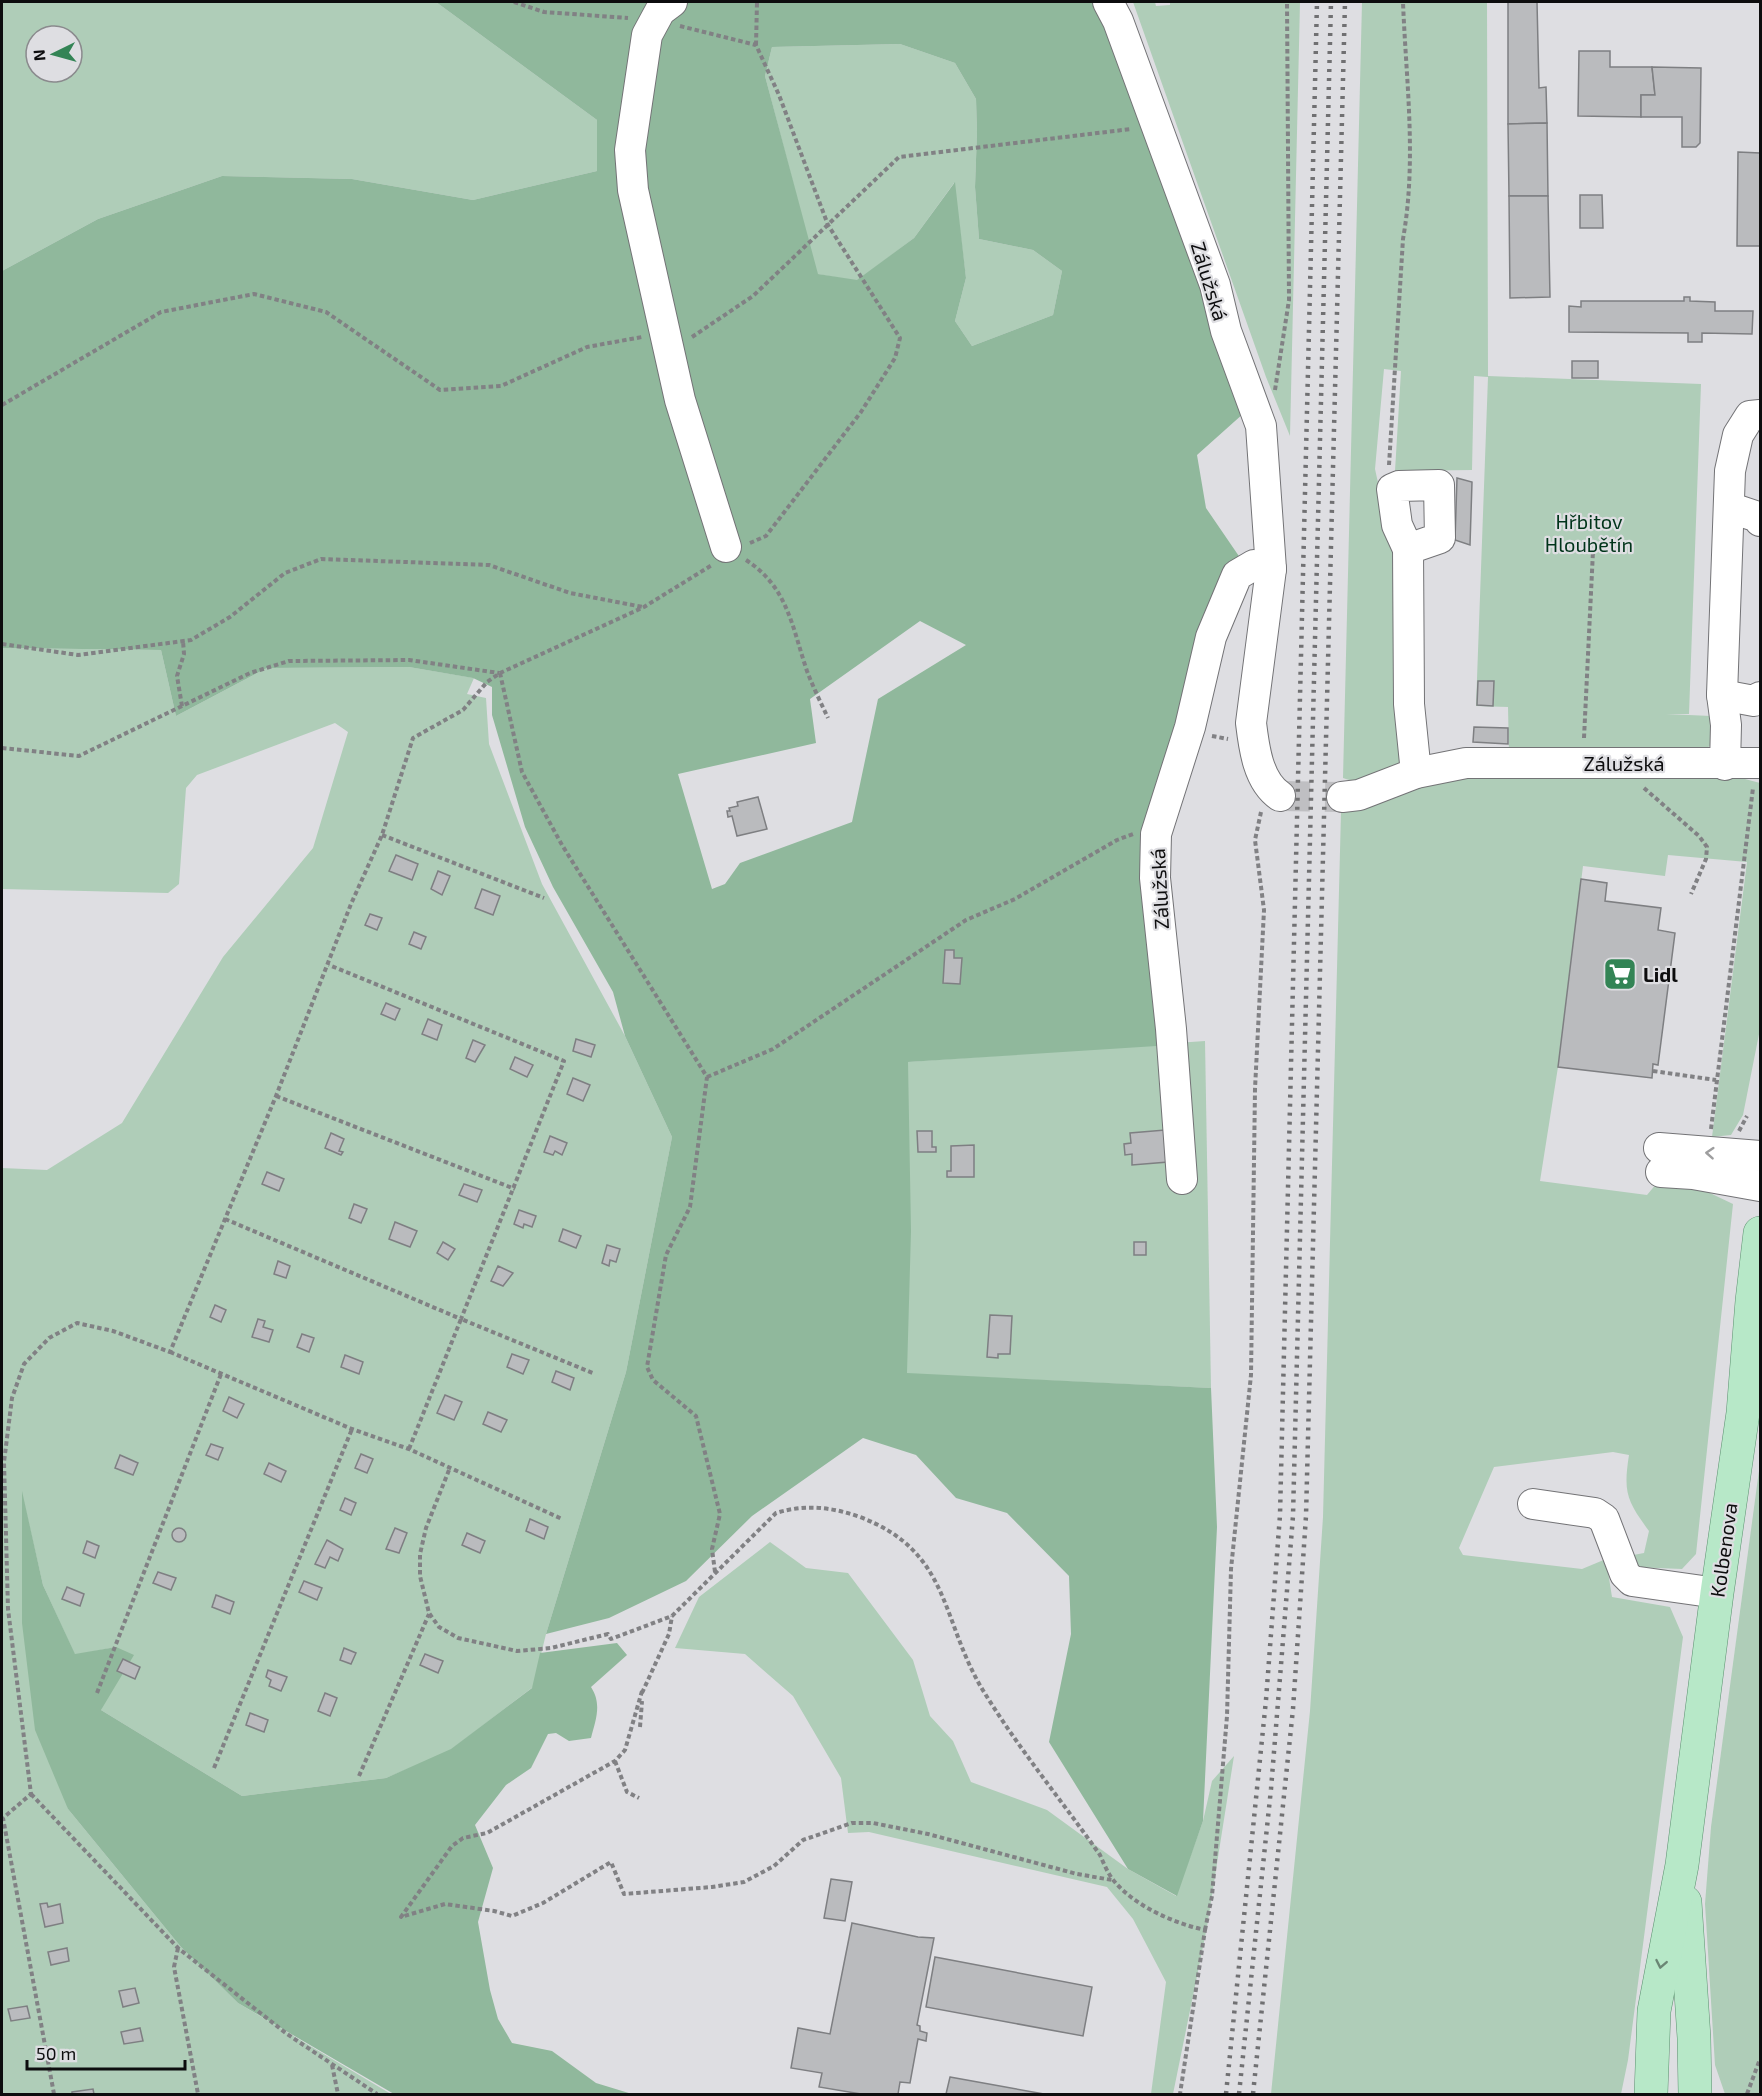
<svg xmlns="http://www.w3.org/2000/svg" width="1762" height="2096" viewBox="0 0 1762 2096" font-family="'Exo 2',sans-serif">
	<rect width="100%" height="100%" fill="#dedee2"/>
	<!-- green -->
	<g fill="#afcdb8" fill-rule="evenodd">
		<path d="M 2,2 L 436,2 L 597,120 L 597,171 L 473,200 L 352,179 L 222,176 L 98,219 L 2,271 ZM 36,36 L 72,36 L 72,72 L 36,72 Z"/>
		<path d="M 1133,2 L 1155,2 L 1156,6 L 1170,5 L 1170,2 L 1300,2 L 1290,436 L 1266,377 Z"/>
		<path d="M 1362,2 L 1487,2 L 1488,376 L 1701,384 L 1689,714 L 1666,714 L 1711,716 L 1714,741 L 1701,755 L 1509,754 L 1508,707 L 1476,706 L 1488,377 L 1474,376 L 1472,470 L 1395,471 L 1401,371 L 1384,369 L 1375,469 L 1399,578 L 1399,769 L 1361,784 L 1343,778 ZM 1478,681 L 1494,682 L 1493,706 L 1477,705 Z"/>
		<path d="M 900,44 L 955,63 L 976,99 L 977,132 L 975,187 L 979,239 L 1033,250 L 1062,271 L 1053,315 L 972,346 L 955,321 L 966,278 L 954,183 L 914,238 L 857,281 L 817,274 L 765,76 L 772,47 Z"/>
		<path d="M 2,648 L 161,650 L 176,716 L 267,668 L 409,667 L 474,678 L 467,694 L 486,698 L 489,744 L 542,884 L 625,1036 L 672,1137 L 626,1372 L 546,1634 L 533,1687 L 448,1752 L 386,1778 L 242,1796 L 101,1710 L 116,1647 L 75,1655 L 43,1585 L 22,1494 L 68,1809 L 181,1947 L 238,2003 L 391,2094 L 2,2094 L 2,1168 L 47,1170 L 122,1123 L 223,957 L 313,848 L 348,732 L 335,723 L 197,775 L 186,788 L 179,884 L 168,893 L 2,889 Z"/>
		<path d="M 1447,772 L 1573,777 L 1745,779 L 1760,783 L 1760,1029 L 1743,1115 L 1731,1135 L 1712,1137 L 1747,862 L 1668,855 L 1665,876 L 1583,866 L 1558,1067 L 1540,1181 L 1647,1195 L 1657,1183 L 1691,1184 L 1733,1204 L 1696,1554 L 1682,1569 L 1633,1567 L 1628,1556 L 1644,1553 L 1649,1531 C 1627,1501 1623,1493 1629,1455 L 1613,1452 L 1494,1467 L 1459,1548 L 1463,1555 L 1582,1569 L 1606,1559 L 1612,1597 L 1670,1607 L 1683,1637 L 1628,2060 L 1621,2094 L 1271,2094 L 1310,1711 L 1323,1517 L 1341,812 Z"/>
		<path d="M 1205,1041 L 1211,1388 L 907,1374 L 907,1062 Z"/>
		<path d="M 1760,1463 L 1760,2094 L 1725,2094 L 1715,2065 L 1705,1904 L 1711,1827 Z"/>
		<path d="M 770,1542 L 806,1568 L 848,1573 L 913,1660 L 930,1716 L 953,1741 L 971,1782 L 1047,1810 L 1128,1869 L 1176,1896 L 1203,1821 L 1212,1781 L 1234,1756 L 1207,1927 L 1173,2094 L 1151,2094 L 1166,1982 L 1133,1919 L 1107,1887 L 869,1832 L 848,1833 L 841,1778 L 793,1696 L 745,1654 L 675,1648 L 699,1597 Z"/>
	</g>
	<!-- forest -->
	<g fill="#90b89c" fill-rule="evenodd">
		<path d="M 436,2 L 1096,2 L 1193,260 L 1244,413 L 1197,455 L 1206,508 L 1245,565 L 1144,831 C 1130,897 1158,979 1172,1045 L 908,1062 L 911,1231 L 907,1373 L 1211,1388 L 1217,1527 L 1203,1821 L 1177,1896 L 1128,1869 L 1049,1742 L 1071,1634 L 1069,1576 L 1007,1513 L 956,1498 L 916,1455 L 863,1438 L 752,1516 L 686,1581 L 609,1618 L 546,1634 L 626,1372 L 672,1137 L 625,1036 L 613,992 L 553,887 L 525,827 L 492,715 L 492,687 L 473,678 L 409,667 L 267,668 L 176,716 L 161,650 L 2,648 L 2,271 L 98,219 L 222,176 L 352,179 L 473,200 L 597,171 L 597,120 ZM 900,44 L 955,63 L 976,99 L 977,132 L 975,187 L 979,239 L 1033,250 L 1062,271 L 1053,315 L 972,346 L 955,321 L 966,278 L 955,182 L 914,238 L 857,280 L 818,274 L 765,76 L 772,47 ZM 920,621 L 966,645 L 878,699 L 852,822 L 740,863 L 725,884 L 712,889 L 678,774 L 816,743 L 810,699 ZM 945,950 L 954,950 L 954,958 L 962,959 L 960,984 L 943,983 Z"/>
		<path d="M 22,1491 L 43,1585 L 75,1654 L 116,1647 L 134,1655 L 101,1710 L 242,1796 L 386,1778 L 451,1749 L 532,1688 L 540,1653 L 617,1643 L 627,1655 L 591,1687 C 602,1704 596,1719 591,1738 L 569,1741 L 556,1733 L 548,1734 L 531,1768 L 506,1785 L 475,1825 L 493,1868 L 478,1922 L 490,1990 L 498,2019 L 512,2043 L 552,2051 L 596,2083 L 632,2094 L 394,2094 L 238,2003 L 181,1947 L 68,1809 L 35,1730 L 22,1623 Z"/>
	</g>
	<!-- building -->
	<g fill="#babbbe" stroke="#7e7f82" stroke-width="1.5">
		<path d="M 1508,2 L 1537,2 L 1539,88 L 1546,87 L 1547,123 L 1508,124 Z"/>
		<path d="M 1579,51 L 1610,51 L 1610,67 L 1652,67 L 1655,95 L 1641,95 L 1641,117 L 1578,116 Z"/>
		<path d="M 1652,67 L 1701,68 L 1700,143 L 1696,147 L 1682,147 L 1682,117 L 1641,117 L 1641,95 L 1655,95 Z"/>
		<path d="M 1547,123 L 1548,196 L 1509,196 L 1508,124 Z"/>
		<path d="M 1738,152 L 1760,153 L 1760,246 L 1737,246 Z"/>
		<path d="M 1580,195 L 1602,195 L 1603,228 L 1580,228 Z"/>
		<path d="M 1509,196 L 1548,196 L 1550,297 L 1510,298 Z"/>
		<path d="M 1684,297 L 1690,297 L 1690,301 L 1715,302 L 1715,311 L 1753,311 L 1752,334 L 1702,333 L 1702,342 L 1688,342 L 1688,333 L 1569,332 L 1569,306 L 1581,307 L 1581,301 L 1684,301 Z"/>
		<rect x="1572" y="361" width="26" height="17"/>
		<path d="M 1457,478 L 1472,482 L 1470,545 L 1455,540 Z"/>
		<path d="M 1478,681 L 1494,681 L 1493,706 L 1477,705 Z"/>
		<path d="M 1474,727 L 1508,728 L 1508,744 L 1473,742 Z"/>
		<path d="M 758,797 L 767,829 L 737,836 L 732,816 L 728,817 L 727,811 L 730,811 L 729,808 L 738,806 L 737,802 Z"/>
		<path d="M 396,855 L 418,864 L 412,880 L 389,871 Z"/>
		<path d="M 438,871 L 450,876 L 442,895 L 431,889 Z"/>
		<path d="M 1581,879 L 1607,883 L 1605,901 L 1661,908 L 1658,930 L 1675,933 L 1658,1065 L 1653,1064 L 1652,1078 L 1558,1067 Z"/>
		<path d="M 482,889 L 500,896 L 493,915 L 475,908 Z"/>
		<path d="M 370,914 L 382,918 L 377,930 L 365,925 Z"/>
		<path d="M 414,932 L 426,937 L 421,949 L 409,944 Z"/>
		<path d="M 945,950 L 954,950 L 954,958 L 962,958 L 960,984 L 943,983 Z"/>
		<path d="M 386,1003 L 400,1009 L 395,1020 L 381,1014 Z"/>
		<path d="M 428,1019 L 442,1025 L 437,1040 L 422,1034 Z"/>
		<path d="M 576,1039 L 595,1045 L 591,1057 L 573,1051 Z"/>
		<path d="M 473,1040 L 485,1045 L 475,1062 L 466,1058 Z"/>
		<path d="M 515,1057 L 533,1065 L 527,1077 L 510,1069 Z"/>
		<path d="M 573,1078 L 590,1085 L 583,1101 L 567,1094 Z"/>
		<path d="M 1165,1130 L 1168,1162 L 1132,1165 L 1132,1154 L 1125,1155 L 1124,1144 L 1131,1143 L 1130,1133 Z"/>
		<path d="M 917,1131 L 932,1131 L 932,1147 L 936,1147 L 936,1152 L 918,1152 Z"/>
		<path d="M 331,1133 L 344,1139 L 339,1151 L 343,1152 L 341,1155 L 325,1148 Z"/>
		<path d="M 550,1136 L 567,1143 L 562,1155 L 555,1151 L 553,1155 L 544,1152 Z"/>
		<path d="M 974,1145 L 974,1177 L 947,1177 L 947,1171 L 951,1171 L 951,1146 Z"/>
		<path d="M 267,1172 L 284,1179 L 279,1191 L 262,1184 Z"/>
		<path d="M 464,1184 L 482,1190 L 477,1202 L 459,1195 Z"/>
		<path d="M 354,1204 L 367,1209 L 361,1223 L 349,1218 Z"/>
		<path d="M 519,1210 L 536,1216 L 532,1227 L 524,1224 L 523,1228 L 514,1224 Z"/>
		<path d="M 395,1222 L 417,1231 L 410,1247 L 389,1239 Z"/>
		<path d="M 563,1229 L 581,1236 L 576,1248 L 559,1241 Z"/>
		<path d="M 443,1242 L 455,1249 L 448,1260 L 437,1253 Z"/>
		<rect x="1134" y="1242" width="12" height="13"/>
		<path d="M 607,1245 L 620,1249 L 616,1262 L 610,1260 L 609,1266 L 602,1263 Z"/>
		<path d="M 278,1261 L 290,1266 L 286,1278 L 274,1274 Z"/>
		<path d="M 498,1266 L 513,1273 L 503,1286 L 491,1281 Z"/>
		<path d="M 215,1305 L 226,1310 L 221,1322 L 210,1317 Z"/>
		<path d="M 990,1315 L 1012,1316 L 1010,1354 L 998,1354 L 998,1358 L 987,1357 Z"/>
		<path d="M 258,1319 L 265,1321 L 263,1327 L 273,1330 L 269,1342 L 252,1337 Z"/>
		<path d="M 302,1334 L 314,1338 L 309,1352 L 297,1347 Z"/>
		<path d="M 512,1354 L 529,1360 L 523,1374 L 507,1367 Z"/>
		<path d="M 345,1355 L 363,1362 L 359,1374 L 341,1367 Z"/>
		<path d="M 556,1371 L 574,1378 L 570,1390 L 552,1382 Z"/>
		<path d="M 445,1395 L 462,1402 L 454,1420 L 437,1413 Z"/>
		<path d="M 229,1397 L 244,1404 L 237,1418 L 223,1411 Z"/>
		<path d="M 488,1412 L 507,1420 L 501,1432 L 483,1424 Z"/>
		<path d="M 211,1444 L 223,1448 L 218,1460 L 206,1455 Z"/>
		<path d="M 361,1454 L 373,1459 L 367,1473 L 355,1468 Z"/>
		<path d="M 120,1455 L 138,1463 L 133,1475 L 115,1468 Z"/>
		<path d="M 269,1463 L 286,1471 L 281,1482 L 264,1474 Z"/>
		<path d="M 345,1498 L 356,1503 L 351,1515 L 340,1510 Z"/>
		<path d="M 530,1519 L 548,1527 L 544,1539 L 526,1531 Z"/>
		<circle cx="179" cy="1535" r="7"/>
		<path d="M 395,1528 L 407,1533 L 399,1553 L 386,1549 Z"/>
		<path d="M 467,1533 L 485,1541 L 480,1553 L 462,1545 Z"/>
		<path d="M 327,1540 L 343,1549 L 338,1561 L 330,1557 L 325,1568 L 315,1564 Z"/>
		<path d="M 87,1541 L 99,1546 L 95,1558 L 83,1553 Z"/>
		<path d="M 158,1572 L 176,1578 L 171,1590 L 153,1583 Z"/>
		<path d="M 304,1581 L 322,1588 L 317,1600 L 299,1592 Z"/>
		<path d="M 67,1587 L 84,1594 L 80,1606 L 62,1599 Z"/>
		<path d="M 216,1595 L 234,1602 L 230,1614 L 212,1607 Z"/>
		<path d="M 344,1648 L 356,1653 L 351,1664 L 340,1660 Z"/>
		<path d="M 425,1654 L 443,1661 L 438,1673 L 420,1665 Z"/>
		<path d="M 123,1659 L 140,1667 L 135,1679 L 117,1671 Z"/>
		<path d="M 268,1670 L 287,1677 L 281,1691 L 269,1686 L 271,1680 L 266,1677 Z"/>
		<path d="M 325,1693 L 337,1698 L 330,1716 L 318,1711 Z"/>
		<path d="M 250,1713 L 268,1720 L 264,1732 L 246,1725 Z"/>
		<path d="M 831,1879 L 852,1882 L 845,1921 L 824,1918 Z"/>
		<path d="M 47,1903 L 48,1907 L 60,1904 L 63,1923 L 45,1927 L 40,1904 Z"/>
		<path d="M 852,1923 L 918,1937 L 934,1938 L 917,2025 L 920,2026 L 920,2031 L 927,2033 L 926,2041 L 918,2039 L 910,2083 L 900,2082 L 898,2094 L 861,2094 L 819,2087 L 822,2073 L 791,2068 L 798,2028 L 830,2034 Z"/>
		<path d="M 67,1948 L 69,1961 L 51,1965 L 48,1952 Z"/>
		<path d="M 935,1957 L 1092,1987 L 1083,2036 L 926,2007 Z"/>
		<path d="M 135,1988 L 139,2003 L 123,2007 L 119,1991 Z"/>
		<path d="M 27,2006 L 30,2018 L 11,2021 L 8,2009 Z"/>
		<path d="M 140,2028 L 143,2041 L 124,2044 L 121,2032 Z"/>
		<path d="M 950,2077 L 1044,2094 L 946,2094 Z"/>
		<path d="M 93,2089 L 94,2094 L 72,2094 L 72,2092 Z"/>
	</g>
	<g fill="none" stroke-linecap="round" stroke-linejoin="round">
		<!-- minor-tunnel -->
		<path stroke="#bfbfc2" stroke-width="30" stroke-dasharray="30 15" stroke-linecap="butt" d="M 1280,796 L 1342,797"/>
		<defs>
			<g id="minor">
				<path d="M 672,2 L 660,11 L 647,35 L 630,150 L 633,190 L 680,400 L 726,547"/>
				<path d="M 1108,2 L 1118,21 L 1215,285 L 1226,331 L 1261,426 L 1271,569 L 1251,723 C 1254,748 1258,781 1280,796"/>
				<path d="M 1729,512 L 1740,511 L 1758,517 L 1760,521"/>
				<path d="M 1408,549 L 1397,525 L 1392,489 L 1399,486 L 1439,485 L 1440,538 L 1408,549 L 1409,704 L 1416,773"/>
				<path d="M 1722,695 L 1754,701 L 1760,697"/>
				<path d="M 1725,765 L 1726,725 L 1722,695 L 1730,471 L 1738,435 L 1750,416 L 1760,415"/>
				<path d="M 1342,797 L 1359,795 L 1416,773 L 1466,763 L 1760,763"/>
				<path d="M 1659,1148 L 1760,1156"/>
				<path d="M 1661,1172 L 1693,1174 L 1760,1186"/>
				<path d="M 1182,1179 L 1171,1029 L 1155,878 L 1156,834 L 1190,727 L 1211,637 L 1237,575 L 1254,565 L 1271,569"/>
				<path d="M 1533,1504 L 1595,1513 L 1604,1519 L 1625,1574 L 1632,1581 L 1717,1593"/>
			</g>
			<g id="major">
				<path d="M 1685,1902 L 1694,2038 L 1695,2094"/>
				<path d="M 1651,2094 L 1654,2011 L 1682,1865 L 1717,1593 L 1743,1413 L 1752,1301 L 1760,1233"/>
			</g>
		</defs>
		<!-- minor casing -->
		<use href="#minor" stroke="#737376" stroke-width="32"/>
		<!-- major casing -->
		<use href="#major" stroke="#5c9170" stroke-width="34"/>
		<!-- path -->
		<g stroke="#818184" stroke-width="4" stroke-dasharray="4.5 3" stroke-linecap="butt">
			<path d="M 514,2 L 544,12 L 628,18"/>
			<path d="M 680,26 L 756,45 L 779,95 L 828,225 L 900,338 L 895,358 L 861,412 L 766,536 L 750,543"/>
			<path d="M 756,45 L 757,2"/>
			<path d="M 692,337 L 753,296 L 899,157 L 1131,129"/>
			<path d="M 1275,390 L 1289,300 L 1287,2"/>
			<path d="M 2,405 L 161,312 L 254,294 L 326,312 L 440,390 L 501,386 L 587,347 L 642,337"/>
			<path d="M 1389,465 L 1403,239 C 1417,160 1406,81 1403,2"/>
			<path d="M 746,560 C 788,587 792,627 807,671 C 813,687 821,703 828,718"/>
			<path d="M 2,644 L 78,655 L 191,640 L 230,617 L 285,573 L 321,559 L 489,565 L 570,593 L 643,607"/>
			<path d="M 500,673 L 522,772 L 562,845 L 707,1077 L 690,1207 L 666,1255 L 647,1367 L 653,1380 L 696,1416 L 720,1514 L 712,1549 L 715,1572"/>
			<path d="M 182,706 L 177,676 L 184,654 L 183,641"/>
			<path d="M 1212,736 L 1228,739"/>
			<path d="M 1584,738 L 1593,551"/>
			<path d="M 2,748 L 79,756 L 250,673 L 289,661 L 409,660 L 499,673"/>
			<path d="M 1644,788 L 1699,836 L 1707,847 L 1706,859 L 1691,894"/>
			<path d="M 382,835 L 544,898"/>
			<path d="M 1653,1071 L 1716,1080"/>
			<path d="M 707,1077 L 773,1049 L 966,920 L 1015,899 L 1117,840 L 1133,834"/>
			<path d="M 276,1096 L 515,1189"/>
			<path d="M 1711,1129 L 1753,788"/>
			<path d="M 1739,1131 L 1747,1116"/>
			<path d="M 225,1219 L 461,1319 L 564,1061 L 329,965"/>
			<path d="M 170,1352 L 352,1429 L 409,1449 L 562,1519"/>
			<path d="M 409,1449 L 461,1319 L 595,1374"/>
			<path d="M 449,1470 L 426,1528 L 420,1554 L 420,1576 L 429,1613 L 439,1627 L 458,1638 L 517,1651 L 551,1648 L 608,1634 L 611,1639 L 672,1616 L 776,1513 C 805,1504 832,1507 860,1517 C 952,1552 940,1621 984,1692 C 1019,1749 1062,1801 1100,1855 C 1104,1864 1108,1874 1114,1881 C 1135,1906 1173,1923 1205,1930 L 1180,2094"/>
			<path d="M 642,1691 L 625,1750 L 615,1761 L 487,1833 L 463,1838 L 452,1846 L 401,1917 L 445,1904 L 494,1911 L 512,1916 L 543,1903 L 611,1862 L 624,1894 L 712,1887 L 744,1882 L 774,1866 L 803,1840 L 852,1823 L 873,1823 L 928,1834 L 1077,1874 L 1112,1880"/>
			<path d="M 97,1693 L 221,1374"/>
			<path d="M 642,1693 L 669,1634 L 672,1616"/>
			<path d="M 640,1727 L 642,1701"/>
			<path d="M 615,1761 L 627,1792 L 639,1798"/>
			<path d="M 214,1768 L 352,1429"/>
			<path d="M 359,1776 L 429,1614"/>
			<path d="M 31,1794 L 178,1948 L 287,2034 L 377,2094"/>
			<path d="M 1205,1930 L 1212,1896 L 1227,1716 L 1231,1569 L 1251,1375 L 1255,1089 L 1264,910 L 1255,840 L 1261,812"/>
			<path d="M 178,1948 L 174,1967 L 198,2094"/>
			<path d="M 332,2065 L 338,2094"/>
			<path d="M 54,2094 L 3,1818 L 31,1794 L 8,1609 L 4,1462 L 12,1398 L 24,1364 L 49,1338 L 77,1323 L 113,1331 L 170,1352 L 276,1096 L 351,904 L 382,835 L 413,738 L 463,710 L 487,682 L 500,673 L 644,607 L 712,565"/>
			<path d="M 1747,2094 L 1760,2059"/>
		</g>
		<!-- minor -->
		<use href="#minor" stroke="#fff" stroke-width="30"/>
		<!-- major -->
		<use href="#major" stroke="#b7e8c8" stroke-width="33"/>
		<!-- rail -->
		<g stroke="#707072" stroke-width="4.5" stroke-dasharray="3 6" stroke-linecap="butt">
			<path d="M 1226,2094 L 1266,1700 L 1280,1515 L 1317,2"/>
			<path d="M 1239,2094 L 1271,1789 L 1293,1516 L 1331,2"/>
			<path d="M 1253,2094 L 1293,1709 L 1306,1516 L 1345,2"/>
		</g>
	</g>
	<!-- one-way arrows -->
	<defs><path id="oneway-chevron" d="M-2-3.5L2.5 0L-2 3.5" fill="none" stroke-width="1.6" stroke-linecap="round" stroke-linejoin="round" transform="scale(1.5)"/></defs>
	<use stroke="#9e9e9f" href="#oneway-chevron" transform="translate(1710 1153) rotate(-176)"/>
	<use stroke="#6a8574" href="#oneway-chevron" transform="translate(1661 1964) rotate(101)"/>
	<!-- icons -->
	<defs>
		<symbol id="supermarket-square" viewBox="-11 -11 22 22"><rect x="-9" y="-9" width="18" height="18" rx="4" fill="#338455" stroke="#dedee2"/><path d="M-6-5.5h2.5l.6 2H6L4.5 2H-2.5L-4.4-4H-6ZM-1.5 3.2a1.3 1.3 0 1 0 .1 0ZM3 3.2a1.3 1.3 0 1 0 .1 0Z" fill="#fff"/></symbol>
	</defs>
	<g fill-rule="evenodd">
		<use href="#supermarket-square" x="1601" y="955" width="38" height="38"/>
	</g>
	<g text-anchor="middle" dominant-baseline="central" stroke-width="4.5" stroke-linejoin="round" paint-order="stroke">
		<!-- street labels -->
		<g font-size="20" fill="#0d0d0e" stroke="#dedee2">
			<text transform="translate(1210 281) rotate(73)">Zálužská</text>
			<text x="1624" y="763">Zálužská</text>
			<text transform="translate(1159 889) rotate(-93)">Zálužská</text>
			<text transform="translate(1723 1550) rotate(-82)">Kolbenova</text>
		</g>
		<!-- park labels -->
		<g font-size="20" fill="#00341a" stroke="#dedee2">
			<text x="1589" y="521">Hřbitov<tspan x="1589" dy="23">Hloubětín</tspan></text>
		</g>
		<!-- poi labels -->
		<g font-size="20" font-weight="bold" fill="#0d0d0e" stroke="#dedee2" text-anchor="start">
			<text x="1643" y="974">Lidl</text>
		</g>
	</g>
	<!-- border -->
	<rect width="1762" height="2096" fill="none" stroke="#0d0d0e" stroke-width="6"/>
	<!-- north arrow -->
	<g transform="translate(54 54) rotate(265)"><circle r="28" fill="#dedee2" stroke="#8a8a8d" stroke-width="1.5"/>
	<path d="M0-4.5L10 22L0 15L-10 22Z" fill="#338455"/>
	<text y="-9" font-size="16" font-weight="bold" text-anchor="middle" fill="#0d0d0e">N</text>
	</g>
	<!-- scale -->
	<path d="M27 2060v9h158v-9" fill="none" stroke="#0d0d0e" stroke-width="3"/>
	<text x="36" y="2060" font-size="18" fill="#0d0d0e" stroke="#dedee2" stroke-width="4.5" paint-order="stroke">50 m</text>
</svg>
